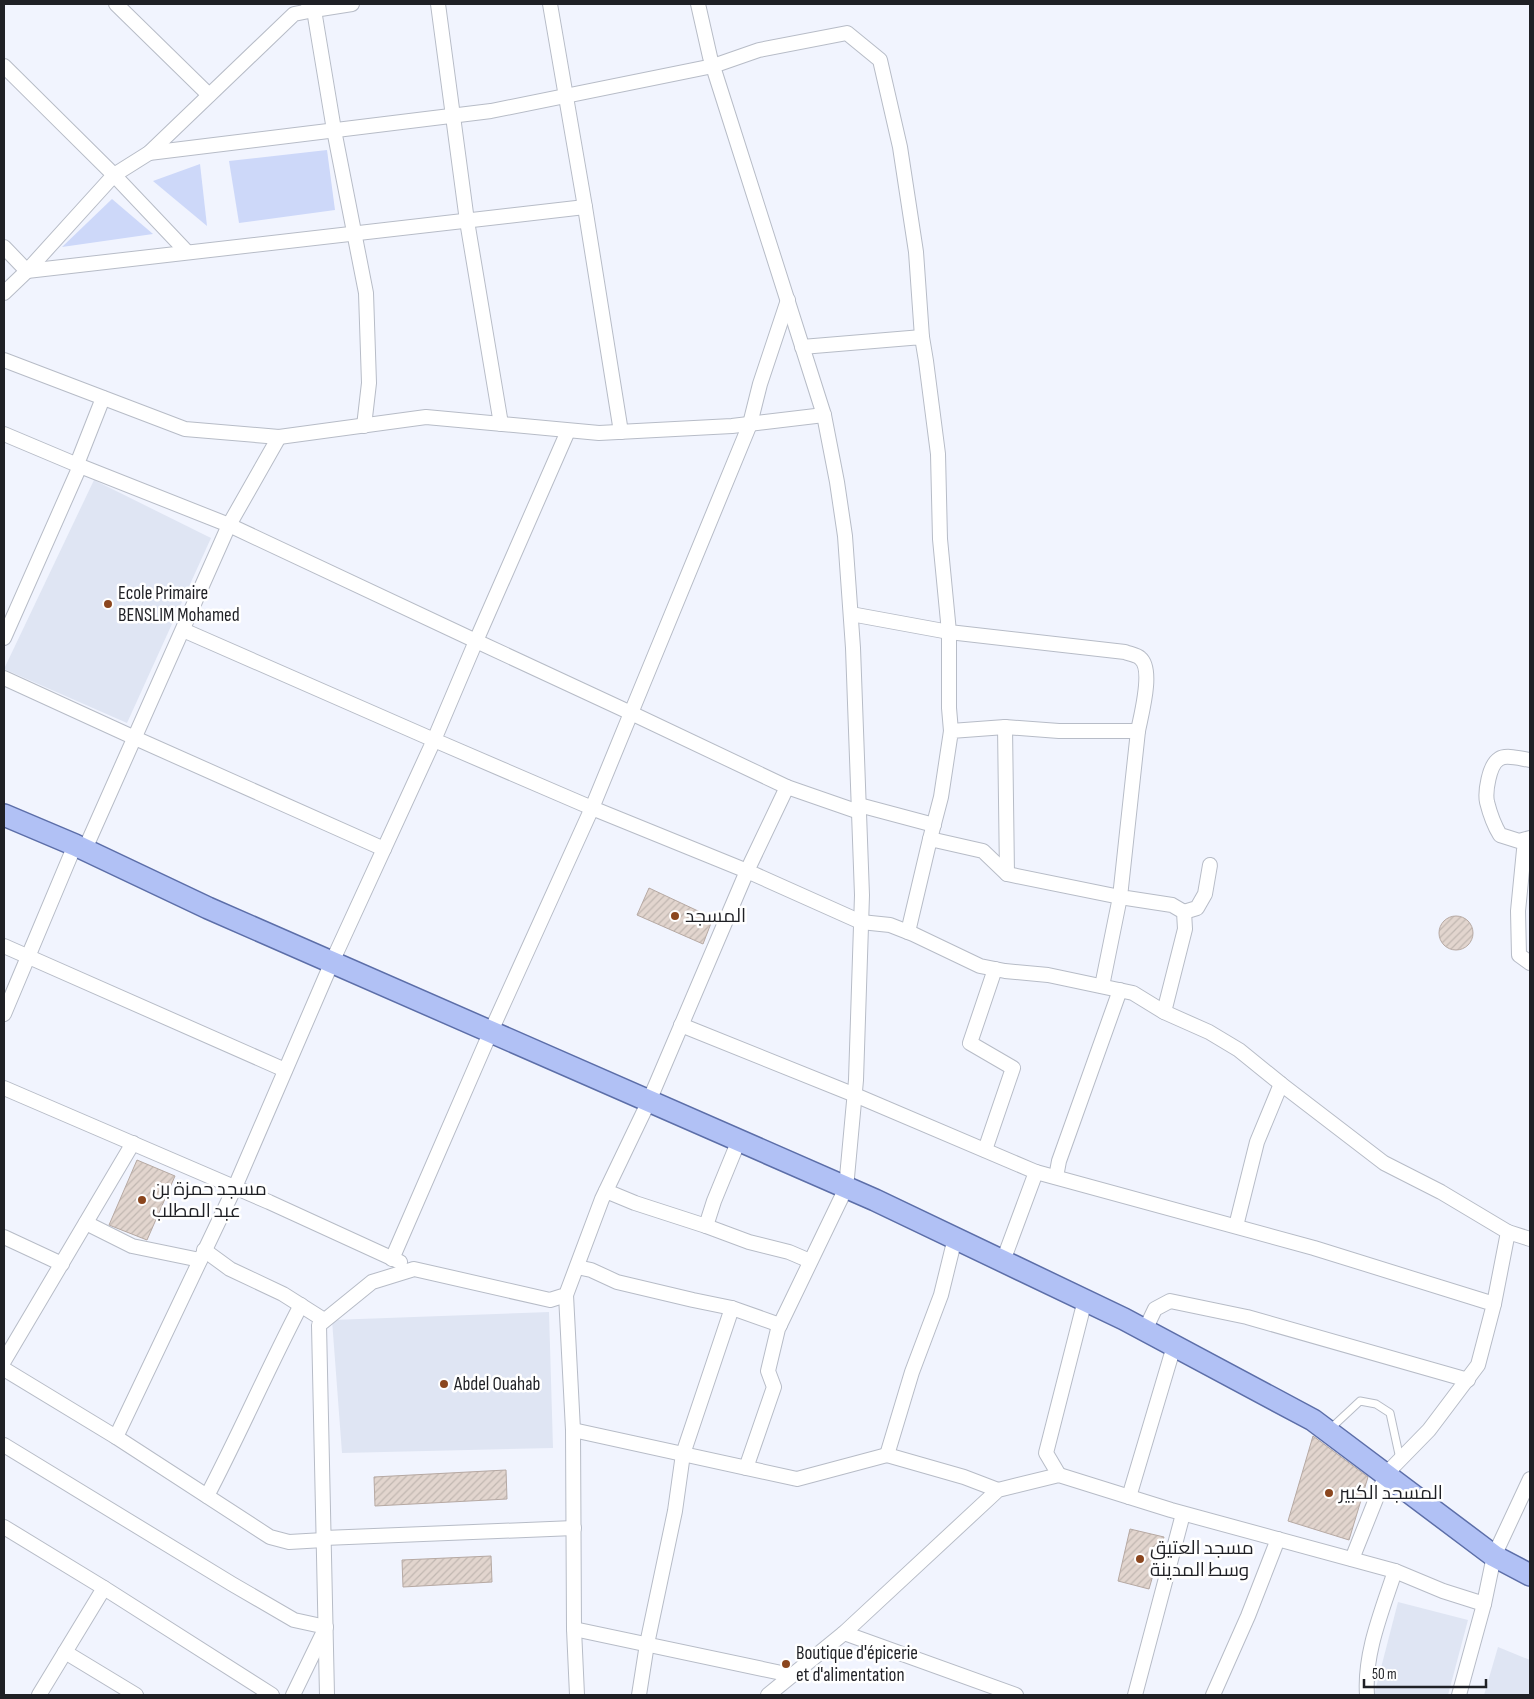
<svg xmlns="http://www.w3.org/2000/svg" width="1534" height="1699" viewBox="0 0 1534 1699" font-family="'Sofia Sans Condensed',Cairo,sans-serif">
	<defs>
		<pattern id="building-hatch" width="6" height="6" patternUnits="userSpaceOnUse" patternTransform="scale(1.25)"><rect width="6" height="6" fill="#e2d5ce"/><path d="M-1 1l2-2M0 6l6-6M5 7l2-2" fill="none" stroke="#c1b7b1"/></pattern>
	</defs>
	<rect width="100%" height="100%" fill="#f1f4fe"/>
	<!-- built -->
	<g fill="#dfe5f3">
		<path d="M 94,480 L 211,538 L 127,723 L 4,669 Z"/>
		<path d="M 549,1312 L 553,1448 L 342,1453 L 332,1320 Z"/>
		<path d="M 1398,1602 L 1468,1620 L 1448,1695 L 1374,1695 Z"/>
		<path d="M 1498,1647 L 1530,1660 L 1530,1695 L 1484,1695 Z"/>
	</g>
	<!-- green -->
	<g fill="#cdd8f9">
		<path d="M 327,150 L 335,210 L 239,223 L 229,161 Z"/>
		<path d="M 200,164 L 207,226 L 153,181 Z"/>
		<path d="M 112,199 L 153,234 L 62,247 Z"/>
	</g>
	<!-- building -->
	<g fill="url(#building-hatch)" stroke="#b6a9a3">
		<path d="M 649,888 L 713,918 L 703,944 L 637,915 Z"/>
		<circle cx="1456" cy="933" r="17"/>
		<path d="M 137,1160 L 175,1176 L 147,1240 L 109,1225 Z"/>
		<path d="M 1313,1436 L 1368,1477 L 1349,1540 L 1288,1521 Z"/>
		<path d="M 506,1470 L 507,1499 L 375,1506 L 374,1477 Z"/>
		<path d="M 1130,1529 L 1164,1537 L 1149,1589 L 1118,1581 Z"/>
		<path d="M 491,1556 L 492,1582 L 403,1587 L 402,1560 Z"/>
	</g>
	<g fill="none" stroke-linecap="round" stroke-linejoin="round">
		<defs>
			<path id="lane" d="M 1330,1429 L 1360,1401 L 1376,1404 L 1390,1413 L 1400,1459"/>
			<g id="street">
				<path d="M 116,4 L 209,95"/>
				<path d="M 308,4 L 314,10 L 334,130 L 366,293 L 369,383 L 364,426"/>
				<path d="M 438,4 L 467,221 L 501,424"/>
				<path d="M 550,4 L 585,207 L 621,432"/>
				<path d="M 698,4 L 710,57 L 824,415 L 837,482 L 845,536 L 853,648 L 862,895 L 856,1080 L 846,1188 L 778,1329 L 768,1371 L 774,1387 L 746,1468"/>
				<path d="M 314,10 L 352,4"/>
				<path d="M 4,66 L 114,175 L 187,252"/>
				<path d="M 149,153 L 491,111 L 713,66 L 759,50 L 847,33 L 880,60 L 900,147 L 916,252 L 922,337"/>
				<path d="M 4,247 L 27,271 L 585,207"/>
				<path d="M 4,293 L 27,271 L 114,175 L 149,153 L 294,14 L 314,10 L 320,4"/>
				<path d="M 802,347 L 922,337 L 926,361 L 938,454 L 940,539 L 949,632 L 1125,652 C 1130,654 1137,655 1140,658 C 1154,669 1141,715 1138,731"/>
				<path d="M 4,360 L 185,429 L 279,437 L 426,417 L 599,433 L 732,426 L 824,415"/>
				<path d="M 4,434 L 80,466"/>
				<path d="M 279,437 L 229,525 L 476,641 L 568,431"/>
				<path d="M 77,464 L 103,398"/>
				<path d="M 851,614 L 949,632 L 949,708 L 951,731"/>
				<path d="M 4,638 L 80,466 L 229,525 L 85,849"/>
				<path d="M 4,678 L 135,738 L 384,849"/>
				<path d="M 1005,727 L 1007,874"/>
				<path d="M 1530,760 C 1522,759 1506,754 1499,759 C 1489,765 1485,792 1487,802 C 1490,814 1494,825 1500,835 L 1519,841 L 1530,838"/>
				<path d="M 787,787 L 631,713 L 592,808 L 434,740 L 476,641 L 631,713 L 750,424 L 760,384 L 788,300"/>
				<path d="M 859,805 L 934,825"/>
				<path d="M 859,812 L 787,787 L 747,871 L 861,922 L 890,925 L 913,934 L 980,966 L 1005,971 L 1048,975 L 1133,993 L 1164,1012 L 1209,1032 L 1239,1050 L 1281,1084"/>
				<path d="M 930,839 L 941,797 L 951,731 L 1005,727 L 1059,731 L 1138,731 L 1120,897 L 1172,905 L 1184,912 L 1185,929 L 1164,1012"/>
				<path d="M 1530,841 L 1524,850 L 1518,911 L 1519,955 L 1530,963"/>
				<path d="M 1184,912 L 1197,908 L 1205,894 L 1210,865"/>
				<path d="M 908,932 L 930,839 L 983,851 L 1007,874 L 1120,897 L 1102,986"/>
				<path d="M 4,946 L 285,1070"/>
				<path d="M 4,1014 L 75,845"/>
				<path d="M 681,1025 L 855,1095 L 1036,1172 L 1003,1261"/>
				<path d="M 4,1088 L 269,1202 L 400,1262"/>
				<path d="M 985,1150 L 1013,1068 L 970,1043 L 995,969"/>
				<path d="M 1036,1172 L 1314,1248 L 1494,1304 L 1478,1365 L 1429,1430 L 1386,1474 L 1352,1559"/>
				<path d="M 1056,1177 L 1059,1161 L 1120,990"/>
				<path d="M 606,1191 L 635,1203 L 706,1226 L 714,1201 L 739,1140"/>
				<path d="M 86,1223 L 132,1246 L 200,1260"/>
				<path d="M 706,1226 L 749,1242 L 789,1252 L 810,1261"/>
				<path d="M 1236,1226 L 1257,1142 L 1281,1084 L 1384,1163 L 1441,1192 L 1508,1232"/>
				<path d="M 4,1237 L 62,1264"/>
				<path d="M 955,1238 L 941,1295 L 912,1372 L 887,1455 L 964,1477 L 998,1490"/>
				<path d="M 204,1250 L 230,1269 L 283,1294 L 324,1320"/>
				<path d="M 577,1267 L 591,1270 L 617,1282 L 693,1300 L 732,1308"/>
				<path d="M 566,1295 L 573,1430 L 574,1629 L 577,1695"/>
				<path d="M 1494,1304 L 1508,1232 L 1530,1239"/>
				<path d="M 1145,1330 L 1155,1309 L 1170,1301 L 1247,1317 L 1468,1380"/>
				<path d="M 4,1361 L 133,1143"/>
				<path d="M 4,1369 L 116,1437 L 235,1187 L 332,962 L 434,740 L 183,630"/>
				<path d="M 573,1430 L 797,1479 L 887,1455"/>
				<path d="M 116,1437 L 270,1537 L 289,1542 L 324,1540"/>
				<path d="M 4,1445 L 232,1584 L 294,1620 L 326,1627 L 293,1695"/>
				<path d="M 1059,1475 L 1046,1453 L 1085,1300"/>
				<path d="M 207,1496 C 240,1433 268,1368 301,1305"/>
				<path d="M 1129,1497 L 1174,1346"/>
				<path d="M 4,1527 L 104,1588 L 272,1695"/>
				<path d="M 324,1538 L 574,1528"/>
				<path d="M 574,1629 L 791,1675"/>
				<path d="M 844,1633 L 1016,1695"/>
				<path d="M 65,1652 L 136,1695"/>
				<path d="M 39,1695 L 104,1588"/>
				<path d="M 327,1695 L 319,1325 L 372,1282 L 414,1269 L 550,1300 L 566,1295 L 602,1199 L 649,1101 L 747,871 L 592,808 L 491,1031 L 392,1259"/>
				<path d="M 639,1695 L 647,1644 L 675,1511 L 683,1454 L 732,1308 L 780,1325"/>
				<path d="M 768,1695 L 844,1633 L 998,1490 L 1059,1475 L 1171,1510 L 1395,1571 L 1443,1591 L 1484,1604 L 1494,1556 L 1530,1479"/>
				<path d="M 1135,1695 L 1183,1514"/>
				<path d="M 1213,1695 L 1248,1616 L 1278,1539"/>
				<path d="M 1367,1695 C 1364,1653 1382,1611 1395,1571"/>
				<path d="M 1459,1695 L 1484,1604"/>
			</g>
			<path id="primary" d="M 4,815 L 75,845 L 208,908 L 875,1200 L 1124,1319 L 1313,1420 L 1494,1556 L 1530,1575"/>
		</defs>
		<!-- lane casing -->
		<use href="#lane" stroke="#b7bcc7" stroke-width="9"/>
		<!-- street casing -->
		<use href="#street" stroke="#b7bcc7" stroke-width="16"/>
		<!-- primary casing -->
		<use href="#primary" stroke="#5c6ea8" stroke-width="24"/>
		<!-- lane -->
		<use href="#lane" stroke="#fff" stroke-width="7"/>
		<!-- street -->
		<use href="#street" stroke="#fff" stroke-width="14"/>
		<!-- primary -->
		<use href="#primary" stroke="#b1c1f5" stroke-width="21"/>
	</g>
	<!-- markers -->
	<g fill="#8b461e" stroke="#fff" stroke-width="2">
		<circle cx="108" cy="604" r="5"/>
		<circle cx="675" cy="916" r="5"/>
		<circle cx="142" cy="1200" r="5"/>
		<circle cx="444" cy="1384" r="5"/>
		<circle cx="1329" cy="1493" r="5"/>
		<circle cx="1140" cy="1559" r="5"/>
		<circle cx="786" cy="1664" r="5"/>
	</g>
	<g text-anchor="middle" dominant-baseline="central" stroke-width="5" stroke-linejoin="round" paint-order="stroke">
		<!-- poi labels -->
		<g font-size="19" fill="#1f2025" stroke="#fff" text-anchor="start">
			<text x="118" y="593">Ecole Primaire<tspan x="118" dy="22">BENSLIM Mohamed</tspan></text>
			<text x="685" y="916">المسجد</text>
			<text x="152" y="1189">مسجد حمزة بن<tspan x="152" dy="22">عبد المطلب</tspan></text>
			<text x="454" y="1384">Abdel Ouahab</text>
			<text x="1339" y="1493">المسجد الكبير</text>
			<text x="1150" y="1548">مسجد العتيق<tspan x="1150" dy="22">وسط المدينة</tspan></text>
			<text x="796" y="1653">Boutique d'épicerie<tspan x="796" dy="22">et d'alimentation</tspan></text>
		</g>
	</g>
	<!-- border -->
	<rect width="1534" height="1699" fill="none" stroke="#1f2025" stroke-width="10"/>
	<!-- scale -->
	<path d="M1364 1679v8h122v-8" fill="none" stroke="#1f2025" stroke-width="2.5"/>
	<text x="1372" y="1679" font-size="15" fill="#1f2025" stroke="#ffffff" stroke-width="4" paint-order="stroke">50 m</text>
</svg>
